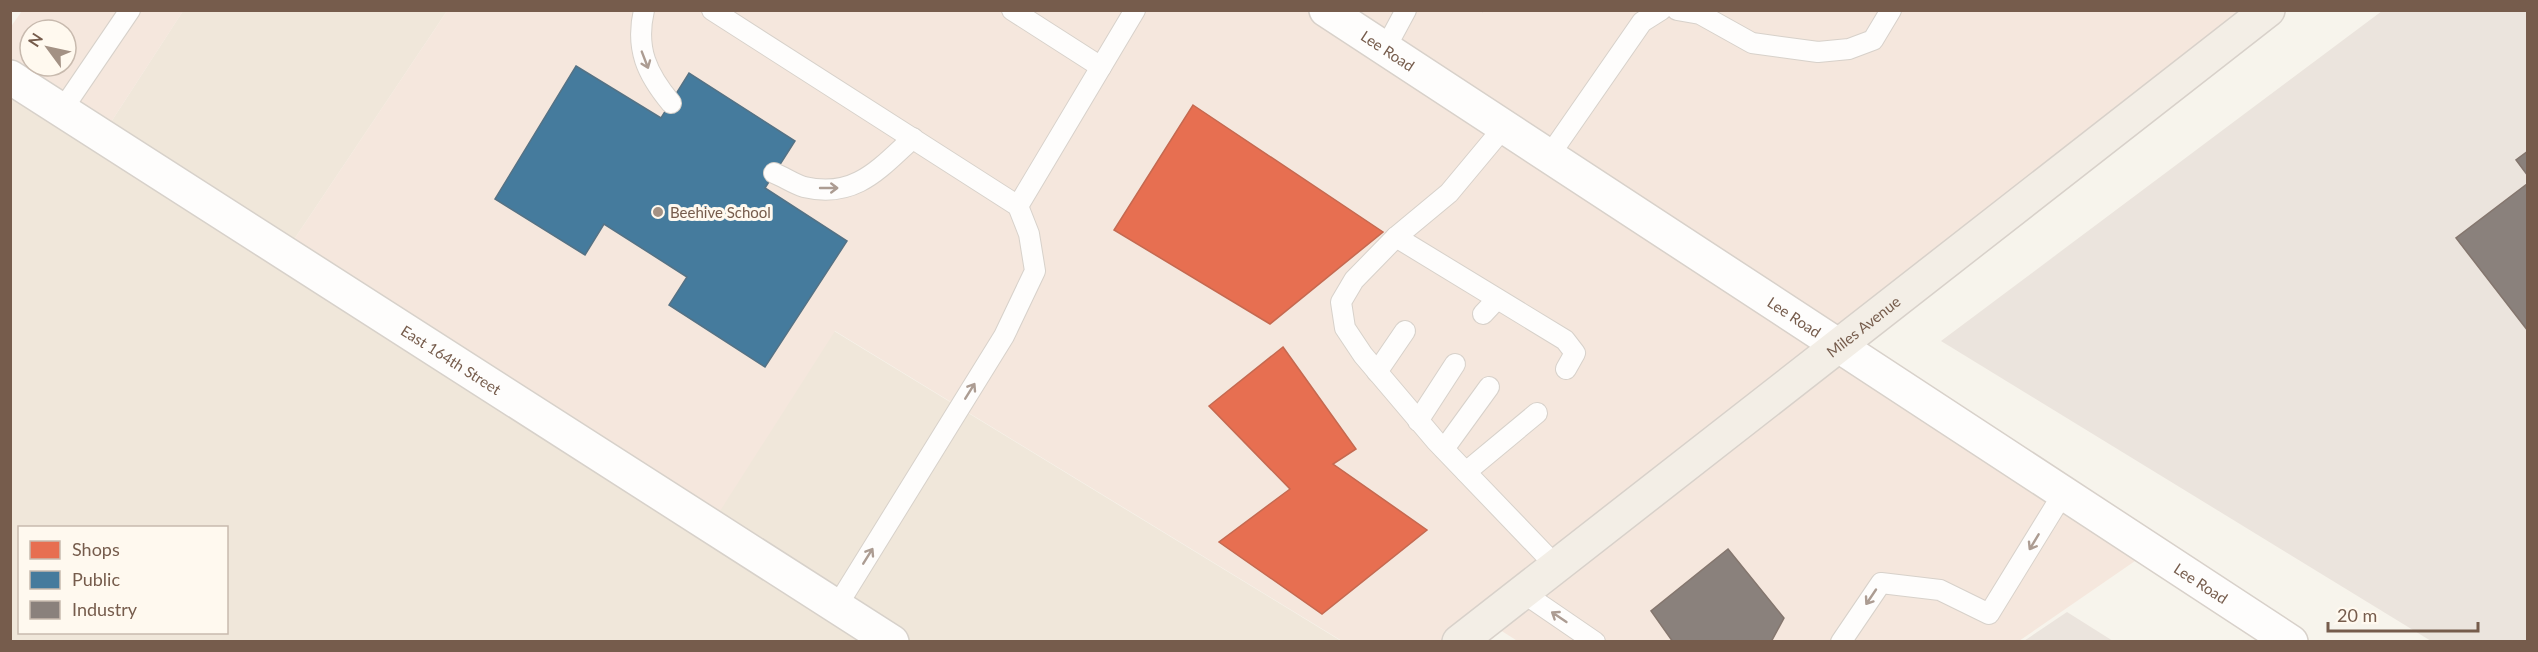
<svg xmlns="http://www.w3.org/2000/svg" width="2538" height="652" viewBox="0 0 2538 652" font-family="Lato,sans-serif">
	<rect width="100%" height="100%" fill="#f7f4ec"/>
	<!-- residential -->
	<path fill="#f0e7da" fill-rule="evenodd" d="M 183,11 L 447,11 L 285,253 L 834,331 L 1341,641 L 11,641 L 10,77 L 102,136 ZM 20,528 L 226,528 L 226,632 L 20,632 Z"/>
	<!-- commercial -->
	<g fill="#f5e7dd" fill-rule="evenodd">
		<path d="M 22,11 L 183,11 L 102,136 L 11,77 L 10,28 ZM 30,30 L 66,30 L 66,66 L 30,66 Z"/>
		<path d="M 447,11 L 2268,11 L 1840,345 L 2151,550 L 2019,641 L 1519,642 L 1486,621 L 1459,641 L 1342,641 L 835,331 L 711,525 L 285,253 Z"/>
	</g>
	<!-- industrial -->
	<g fill="#ebe4dd">
		<path d="M 2382,11 L 2527,11 L 2527,641 L 2431,641 L 1941,341 Z"/>
		<path d="M 2067,612 L 2113,641 L 2024,641 Z"/>
	</g>
	<!-- shops -->
	<g fill="#e76f51" stroke="#c56950" stroke-width="1.5">
		<path d="M 1193,105 L 1383,232 L 1270,324 L 1114,230 Z"/>
		<path d="M 1283,347 L 1356,449 L 1333,464 L 1427,530 L 1322,614 L 1219,542 L 1290,489 L 1209,406 Z"/>
	</g>
	<!-- public -->
	<path fill="#457b9d" stroke="#547285" stroke-width="1.5" d="M 576,66 L 661,118 L 689,73 L 795,141 L 765,188 L 847,241 L 765,367 L 669,305 L 687,277 L 604,224 L 585,255 L 495,199 Z"/>
	<!-- industry -->
	<g fill="#8a817c" stroke="#84766e" stroke-width="1.5">
		<path d="M 2528,151 L 2528,176 L 2516,160 Z"/>
		<path d="M 2527,184 L 2528,185 L 2528,331 L 2456,238 Z"/>
		<path d="M 1728,549 L 1784,618 L 1771,642 L 1673,642 L 1651,611 Z"/>
	</g>
	<g fill="none" stroke-linecap="round" stroke-linejoin="round">
		<defs>
			<g id="service">
				<path d="M 644,10 C 635,49 647,74 671,103"/>
				<path d="M 712,10 L 1018,206 L 1029,234 L 1035,271 L 1004,336 L 837,606"/>
				<path d="M 1012,10 L 1101,67"/>
				<path d="M 1677,10 L 1700,14 L 1752,43 L 1818,52 L 1849,49 L 1873,40 L 1891,10"/>
				<path d="M 1385,49 L 1406,10"/>
				<path d="M 62,110 L 130,10"/>
				<path d="M 1504,127 L 1449,193 L 1396,237 L 1354,280 L 1341,302 L 1345,328 L 1363,355 L 1436,441 L 1556,566"/>
				<path d="M 1549,156 L 1642,22 L 1661,10"/>
				<path d="M 774,173 C 784,177 794,184 804,187 C 855,199 879,169 913,138"/>
				<path d="M 1018,206 L 1135,10"/>
				<path d="M 1396,237 L 1565,340 L 1575,353 L 1566,369"/>
				<path d="M 1483,314 L 1497,299"/>
				<path d="M 1377,372 L 1405,331"/>
				<path d="M 1418,421 L 1455,364"/>
				<path d="M 1444,449 L 1489,387"/>
				<path d="M 1466,472 L 1537,413"/>
				<path d="M 1522,592 L 1595,642"/>
				<path d="M 1841,642 L 1881,583 L 1940,590 L 1989,614 L 2064,492"/>
			</g>
			<g id="minor">
				<path id="s1" d="M 10,77 L 892,642"/>
			</g>
			<g id="secondary">
				<path id="s2" d="M 1326,10 L 2291,642"/>
			</g>
			<g id="primary">
				<path id="s3" d="M 1459,642 L 2268,10"/>
			</g>
		</defs>
		<!-- service casing -->
		<use href="#service" stroke="#d7d1ca" stroke-width="22"/>
		<!-- minor casing -->
		<use href="#minor" stroke="#d7d1ca" stroke-width="36"/>
		<!-- secondary casing -->
		<use href="#secondary" stroke="#d8d1ca" stroke-width="36"/>
		<!-- primary casing -->
		<use href="#primary" stroke="#d8d1ca" stroke-width="36"/>
		<!-- path -->
		<path stroke="#dad3ce" stroke-width="4" stroke-dasharray="1.5 4.5" stroke-linecap="butt" d="M 1481,11 L 1482,10"/>
		<!-- service -->
		<use href="#service" stroke="#fefdfc" stroke-width="20"/>
		<!-- minor -->
		<use href="#minor" stroke="#fefdfc" stroke-width="33"/>
		<!-- secondary -->
		<use href="#secondary" stroke="#fefdfc" stroke-width="33"/>
		<!-- primary -->
		<use href="#primary" stroke="#f3eee6" stroke-width="33"/>
	</g>
	<!-- one-way arrows -->
	<defs><path id="oneway-shaft" d="M-6 0H5M1.5-3L5.5 0L1.5 3" fill="none" stroke-width="1.6" stroke-linecap="round" stroke-linejoin="round" transform="scale(1.5)"/></defs>
	<g stroke="#ac9c92">
		<use href="#oneway-shaft" transform="translate(645 60) rotate(69)"/>
		<use href="#oneway-shaft" transform="translate(829 188)"/>
		<use href="#oneway-shaft" transform="translate(970 391) rotate(-58)"/>
		<use href="#oneway-shaft" transform="translate(2034 542) rotate(121)"/>
		<use href="#oneway-shaft" transform="translate(868 556) rotate(-58)"/>
		<use href="#oneway-shaft" transform="translate(1871 597) rotate(124)"/>
		<use href="#oneway-shaft" transform="translate(1559 617) rotate(-146)"/>
	</g>
	<!-- markers -->
	<circle fill="#a39184" stroke="#fff9ef" stroke-width="2" cx="658" cy="212" r="6"/>
	<g text-anchor="middle" dominant-baseline="central" stroke-width="6" stroke-linejoin="round" paint-order="stroke">
		<!-- street labels -->
		<g font-size="15" fill="#765c4c" stroke="#fff9ef">
			<text stroke="none"><textPath href="#s2" startOffset="74">Lee Road</textPath></text>
			<text stroke="none"><textPath href="#s2" startOffset="560">Lee Road</textPath></text>
			<text stroke="none"><textPath href="#s3" startOffset="513">Miles Avenue</textPath></text>
			<text stroke="none"><textPath href="#s1" startOffset="524">East 164th Street</textPath></text>
			<text stroke="none"><textPath href="#s2" startOffset="1046">Lee Road</textPath></text>
		</g>
		<!-- poi labels -->
		<g font-size="15" fill="#765c4c" stroke="#fff9ef" text-anchor="start">
			<text x="670" y="212">Beehive School</text>
		</g>
	</g>
	<!-- border -->
	<rect width="2538" height="652" fill="none" stroke="#765c4c" stroke-width="24"/>
	<!-- legend -->
	<rect x="18" y="526" width="210" height="108" fill="#fff9ef" stroke="#c8baae" stroke-width="1.5"/>
	<rect x="30" y="541" width="30" height="18" fill="#e76f51" stroke="#c8baae" stroke-width="1.5"/>
	<text x="72" y="556" font-size="18" fill="#765c4c">Shops</text>
	<rect x="30" y="571" width="30" height="18" fill="#457b9d" stroke="#c8baae" stroke-width="1.5"/>
	<text x="72" y="586" font-size="18" fill="#765c4c">Public</text>
	<rect x="30" y="601" width="30" height="18" fill="#8a817c" stroke="#c8baae" stroke-width="1.5"/>
	<text x="72" y="616" font-size="18" fill="#765c4c">Industry</text>
	<!-- north arrow -->
	<g transform="translate(48 48) rotate(303)"><circle r="28" fill="#fff9ef" stroke="#c8baae" stroke-width="1.5"/>
	<path d="M0-4.5L10 22L0 15L-10 22Z" fill="#a39184"/>
	<text y="-9" font-size="16" font-weight="bold" text-anchor="middle" fill="#765c4c">N</text>
	</g>
	<!-- scale -->
	<path d="M2328 622v9h150v-9" fill="none" stroke="#765c4c" stroke-width="3"/>
	<text x="2337" y="622" font-size="18" fill="#765c4c" stroke="#fff9ef" stroke-width="4.5" paint-order="stroke">20 m</text>
</svg>
